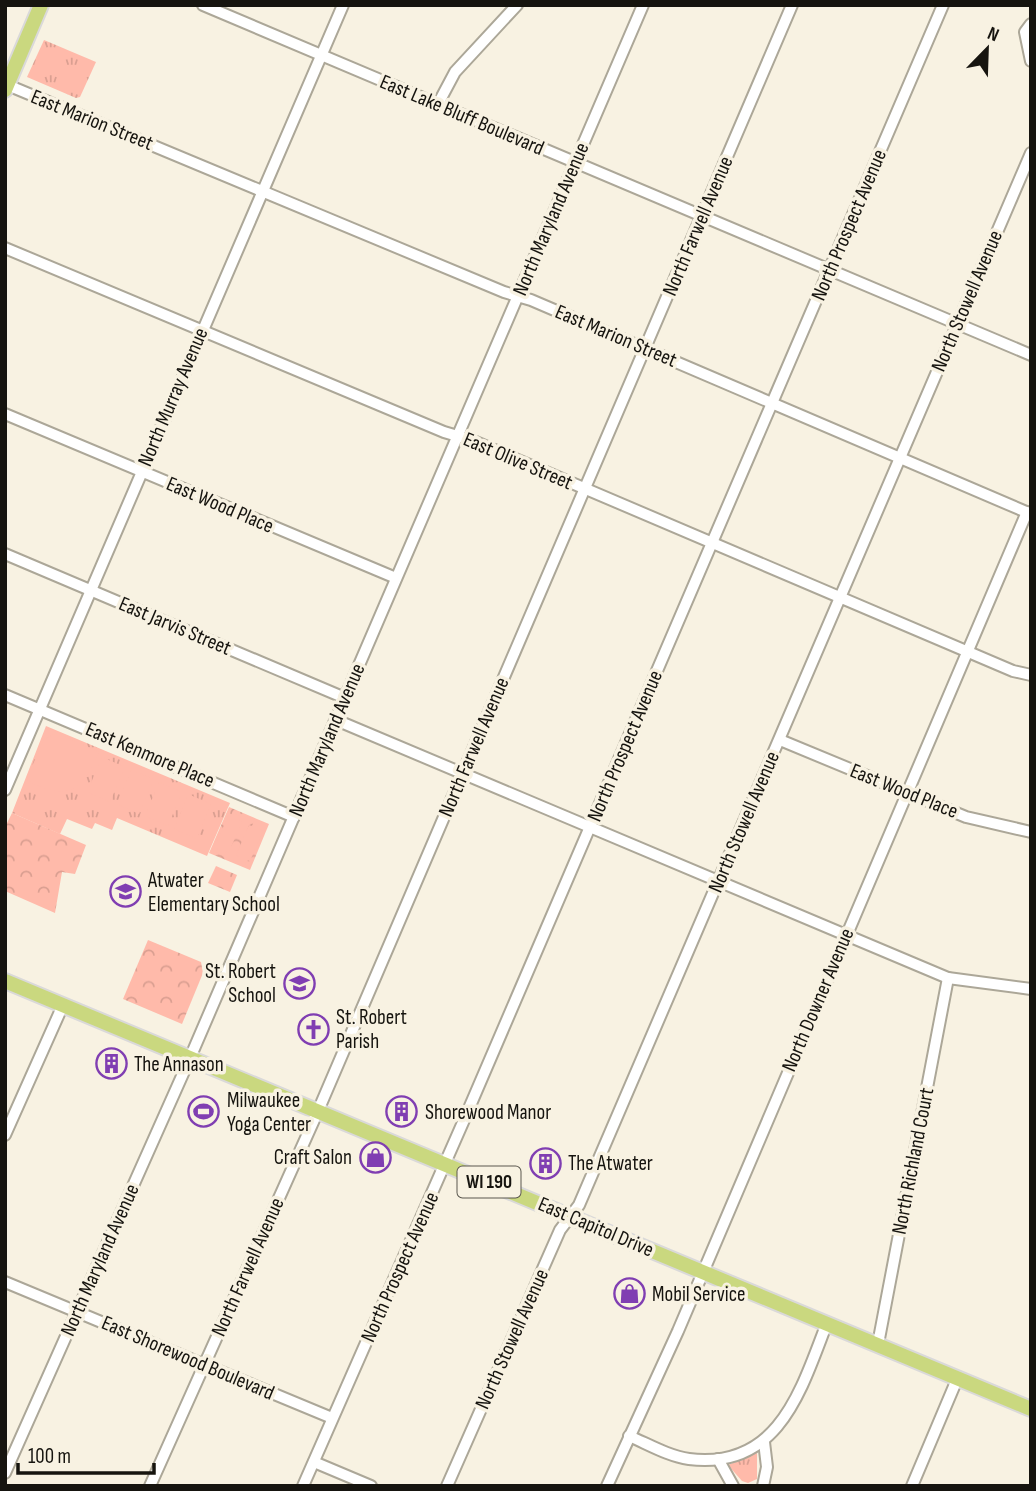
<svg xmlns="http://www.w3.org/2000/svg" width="1036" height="1491" viewBox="0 0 1036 1491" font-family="'Sofia Sans Condensed',sans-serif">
	<defs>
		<pattern id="grass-tufts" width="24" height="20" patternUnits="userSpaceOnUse" patternTransform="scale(1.75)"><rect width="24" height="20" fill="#ffbaaa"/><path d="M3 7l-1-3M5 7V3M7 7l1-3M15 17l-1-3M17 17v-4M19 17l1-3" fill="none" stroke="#da9f91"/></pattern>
		<pattern id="forest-crowns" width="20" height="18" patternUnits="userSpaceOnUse" patternTransform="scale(1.75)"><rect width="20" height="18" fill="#ffbaaa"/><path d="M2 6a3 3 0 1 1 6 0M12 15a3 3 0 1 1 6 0" fill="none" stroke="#da9f91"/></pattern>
	</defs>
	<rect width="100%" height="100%" fill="#f8f2e2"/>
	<!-- grass -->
	<g fill="url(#grass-tufts)">
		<path d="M 44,40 L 96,62 L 80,97 L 76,98 L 27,77 Z"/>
		<path d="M 46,726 L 230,803 L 207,856 L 117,818 L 112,830 L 95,823 L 92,829 L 67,819 L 60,834 L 12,813 Z"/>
		<path d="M 757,1453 L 757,1479 L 748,1483 L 742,1481 L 728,1465 Z"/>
	</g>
	<!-- forest -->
	<g fill="url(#forest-crowns)">
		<path d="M 229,807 L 269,824 L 250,870 L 209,853 Z"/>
		<path d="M 12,813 L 86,845 L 75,874 L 62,872 L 55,913 L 5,891 L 5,827 Z"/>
		<path d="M 216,866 L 237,875 L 230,892 L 208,883 Z"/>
		<path d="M 148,940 L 201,962 L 203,973 L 182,1024 L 123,999 Z"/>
	</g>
	<!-- garden -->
	<g fill="#ffbaaa">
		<path d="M 57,733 L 99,752 C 81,793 67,801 26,780 L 44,739 Z"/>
		<path d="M 102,757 L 125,767 L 110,802 L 87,792 Z"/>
		<path d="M 131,770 L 154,779 L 139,814 L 117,804 Z"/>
		<path d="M 159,782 L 182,792 L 168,826 L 145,816 Z"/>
		<path d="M 188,794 L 211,804 L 197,839 L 174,829 Z"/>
		<path d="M 233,813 L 241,816 L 239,821 L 242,822 L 229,852 L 226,851 L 224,856 L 216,853 L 218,848 L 215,846 L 228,816 L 231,817 Z"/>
		<path d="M 254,821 L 262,825 L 260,829 L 263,831 L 250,861 L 247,860 L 245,865 L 237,861 L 239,857 L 236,855 L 249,825 L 252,826 Z"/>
	</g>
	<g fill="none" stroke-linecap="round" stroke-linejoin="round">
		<defs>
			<g id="minor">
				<path d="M 203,5 L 1031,355"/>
				<path d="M 1031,24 L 1025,32 L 1031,61"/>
				<path d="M 5,84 L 504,292 L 531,300 L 1031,514"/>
				<path d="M 438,104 L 455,72 L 517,5"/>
				<path d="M 5,248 L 444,432 L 471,440 L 1013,671 L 1031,675"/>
				<path d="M 5,414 L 396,578"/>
				<path d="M 5,554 L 345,698"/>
				<path d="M 5,695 L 294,817"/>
				<path d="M 336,720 L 948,978 L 1031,989"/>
				<path d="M 780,740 L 966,817 L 1031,832"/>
				<path d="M 5,790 L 343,5"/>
				<path d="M 5,1135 L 63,1005"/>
				<path d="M 5,1282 L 332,1418"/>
				<path d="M 878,1344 L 948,978"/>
				<path d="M 629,1436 C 648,1444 668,1456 689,1459 C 779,1470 801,1390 827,1323"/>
				<path d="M 718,1459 L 733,1486"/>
				<path d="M 314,1462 L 371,1486"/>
				<path d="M 5,1473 L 190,1058 L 643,5"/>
				<path d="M 150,1486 L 318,1111 L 792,5"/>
				<path d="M 303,1486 L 464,1120 L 943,5"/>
				<path d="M 447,1486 L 560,1230 L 579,1205 L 1031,153"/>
				<path d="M 607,1486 L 678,1331 L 1027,512"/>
				<path d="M 763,1486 L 767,1467 L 764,1442"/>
				<path d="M 912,1486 L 958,1377"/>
			</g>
			<g id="major">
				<path d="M 5,90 L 41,5"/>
				<path d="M 5,981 L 1031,1409"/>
			</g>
		</defs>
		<!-- minor casing -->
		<use href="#minor" stroke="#aca798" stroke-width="14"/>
		<!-- major casing -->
		<use href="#major" stroke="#dad9d9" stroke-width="18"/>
		<!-- minor -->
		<use href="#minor" stroke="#fff" stroke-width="10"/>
		<!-- major -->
		<use href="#major" stroke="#cad87f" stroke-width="14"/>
	</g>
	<!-- icons -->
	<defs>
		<symbol id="school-ring" viewBox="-11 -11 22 22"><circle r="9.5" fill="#f8f2e2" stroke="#803eb2" stroke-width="1.5"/><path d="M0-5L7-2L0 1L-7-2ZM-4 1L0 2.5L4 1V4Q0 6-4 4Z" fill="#803eb2"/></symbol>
		<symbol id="church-ring" viewBox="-11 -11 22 22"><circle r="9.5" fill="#f8f2e2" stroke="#803eb2" stroke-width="1.5"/><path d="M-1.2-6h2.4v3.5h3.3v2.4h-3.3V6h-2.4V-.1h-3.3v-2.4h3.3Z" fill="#803eb2"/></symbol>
		<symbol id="building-ring" viewBox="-11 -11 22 22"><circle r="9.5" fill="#f8f2e2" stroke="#803eb2" stroke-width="1.5"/><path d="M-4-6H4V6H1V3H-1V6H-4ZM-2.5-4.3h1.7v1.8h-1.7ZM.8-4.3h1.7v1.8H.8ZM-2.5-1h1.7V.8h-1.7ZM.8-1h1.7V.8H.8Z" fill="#803eb2"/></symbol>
		<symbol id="stadium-ring" viewBox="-11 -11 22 22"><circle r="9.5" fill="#f8f2e2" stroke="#803eb2" stroke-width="1.5"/><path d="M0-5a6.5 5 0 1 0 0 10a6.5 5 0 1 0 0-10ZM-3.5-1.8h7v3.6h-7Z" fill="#803eb2"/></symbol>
		<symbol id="shop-ring" viewBox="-11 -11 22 22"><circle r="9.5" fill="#f8f2e2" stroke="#803eb2" stroke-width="1.5"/><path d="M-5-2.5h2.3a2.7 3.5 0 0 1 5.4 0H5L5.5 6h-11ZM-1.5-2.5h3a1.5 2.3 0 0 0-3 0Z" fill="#803eb2"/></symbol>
	</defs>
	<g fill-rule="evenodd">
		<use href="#school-ring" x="108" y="874" width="35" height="35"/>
		<use href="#school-ring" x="282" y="966" width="35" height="35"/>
		<use href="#church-ring" x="296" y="1012" width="35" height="35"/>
		<use href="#building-ring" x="94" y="1046" width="35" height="35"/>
		<use href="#stadium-ring" x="186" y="1094" width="35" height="35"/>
		<use href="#building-ring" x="384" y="1094" width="35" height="35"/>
		<use href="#shop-ring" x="358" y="1140" width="35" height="35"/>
		<use href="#building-ring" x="528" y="1146" width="35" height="35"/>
		<use href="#shop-ring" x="612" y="1276" width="35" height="35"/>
	</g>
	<g text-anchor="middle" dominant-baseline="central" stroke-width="7" stroke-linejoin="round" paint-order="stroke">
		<!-- shield labels -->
		<rect fill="#f8f2e2" stroke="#5a574e" stroke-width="2" x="457.5" y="1166.5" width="63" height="31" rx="5"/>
		<g font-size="19" font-weight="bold" fill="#16140f">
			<text x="489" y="1182">WI 190</text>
		</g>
		<!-- street labels -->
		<g font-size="21" fill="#16140f" stroke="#f8f2e2">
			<text transform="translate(462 115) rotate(23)">East Lake Bluff Boulevard</text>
			<text transform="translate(92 120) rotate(22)">East Marion Street</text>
			<text transform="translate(551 219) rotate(-67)">North Maryland Avenue</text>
			<text transform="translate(849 225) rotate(-67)">North Prospect Avenue</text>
			<text transform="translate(698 226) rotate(-67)">North Farwell Avenue</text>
			<text transform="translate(967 301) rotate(-67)">North Stowell Avenue</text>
			<text transform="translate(616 336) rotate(23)">East Marion Street</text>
			<text transform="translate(173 397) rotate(-67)">North Murray Avenue</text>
			<text transform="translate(518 461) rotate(23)">East Olive Street</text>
			<text transform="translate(220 505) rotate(23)">East Wood Place</text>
			<text transform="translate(175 626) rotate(23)">East Jarvis Street</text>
			<text transform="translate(327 740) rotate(-67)">North Maryland Avenue</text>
			<text transform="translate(625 746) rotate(-67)">North Prospect Avenue</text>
			<text transform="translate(474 747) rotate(-67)">North Farwell Avenue</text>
			<text transform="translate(150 755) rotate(23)">East Kenmore Place</text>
			<text transform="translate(904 791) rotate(22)">East Wood Place</text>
			<text transform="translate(744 822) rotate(-67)">North Stowell Avenue</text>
			<text transform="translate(818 1000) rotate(-67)">North Downer Avenue</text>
			<text transform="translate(913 1161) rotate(-79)">North Richland Court</text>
			<text transform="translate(596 1227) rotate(23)">East Capitol Drive</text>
			<text transform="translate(100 1260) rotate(-66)">North Maryland Avenue</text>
			<text transform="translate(248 1267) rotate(-66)">North Farwell Avenue</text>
			<text transform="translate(400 1267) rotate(-66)">North Prospect Avenue</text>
			<text transform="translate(512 1339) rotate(-66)">North Stowell Avenue</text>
			<text transform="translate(188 1358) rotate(23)">East Shorewood Boulevard</text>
		</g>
		<!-- poi labels -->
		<g font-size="21" fill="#16140f" stroke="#f8f2e2" text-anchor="start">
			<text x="148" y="880">Atwater<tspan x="148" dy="24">Elementary School</tspan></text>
			<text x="276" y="971" text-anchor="end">St. Robert<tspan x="276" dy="24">School</tspan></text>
			<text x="336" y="1017">St. Robert<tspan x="336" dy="24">Parish</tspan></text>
			<text x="134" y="1064">The Annason</text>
			<text x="227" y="1100">Milwaukee<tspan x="227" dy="24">Yoga Center</tspan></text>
			<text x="425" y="1112">Shorewood Manor</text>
			<text x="352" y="1157" text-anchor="end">Craft Salon</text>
			<text x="568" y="1163">The Atwater</text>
			<text x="652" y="1294">Mobil Service</text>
		</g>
	</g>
	<!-- border -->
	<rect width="1036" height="1491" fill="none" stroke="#16140f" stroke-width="14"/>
	<!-- north arrow -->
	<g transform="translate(987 49) rotate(23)" stroke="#f8f2e2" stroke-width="5" paint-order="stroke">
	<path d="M0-5L12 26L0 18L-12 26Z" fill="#16140f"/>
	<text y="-10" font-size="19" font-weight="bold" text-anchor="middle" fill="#16140f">N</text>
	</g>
	<!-- scale -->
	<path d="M18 1463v10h136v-10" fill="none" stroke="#16140f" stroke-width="3.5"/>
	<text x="28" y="1463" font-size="21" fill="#16140f" stroke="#f8f2e2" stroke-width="5" paint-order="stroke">100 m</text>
</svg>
